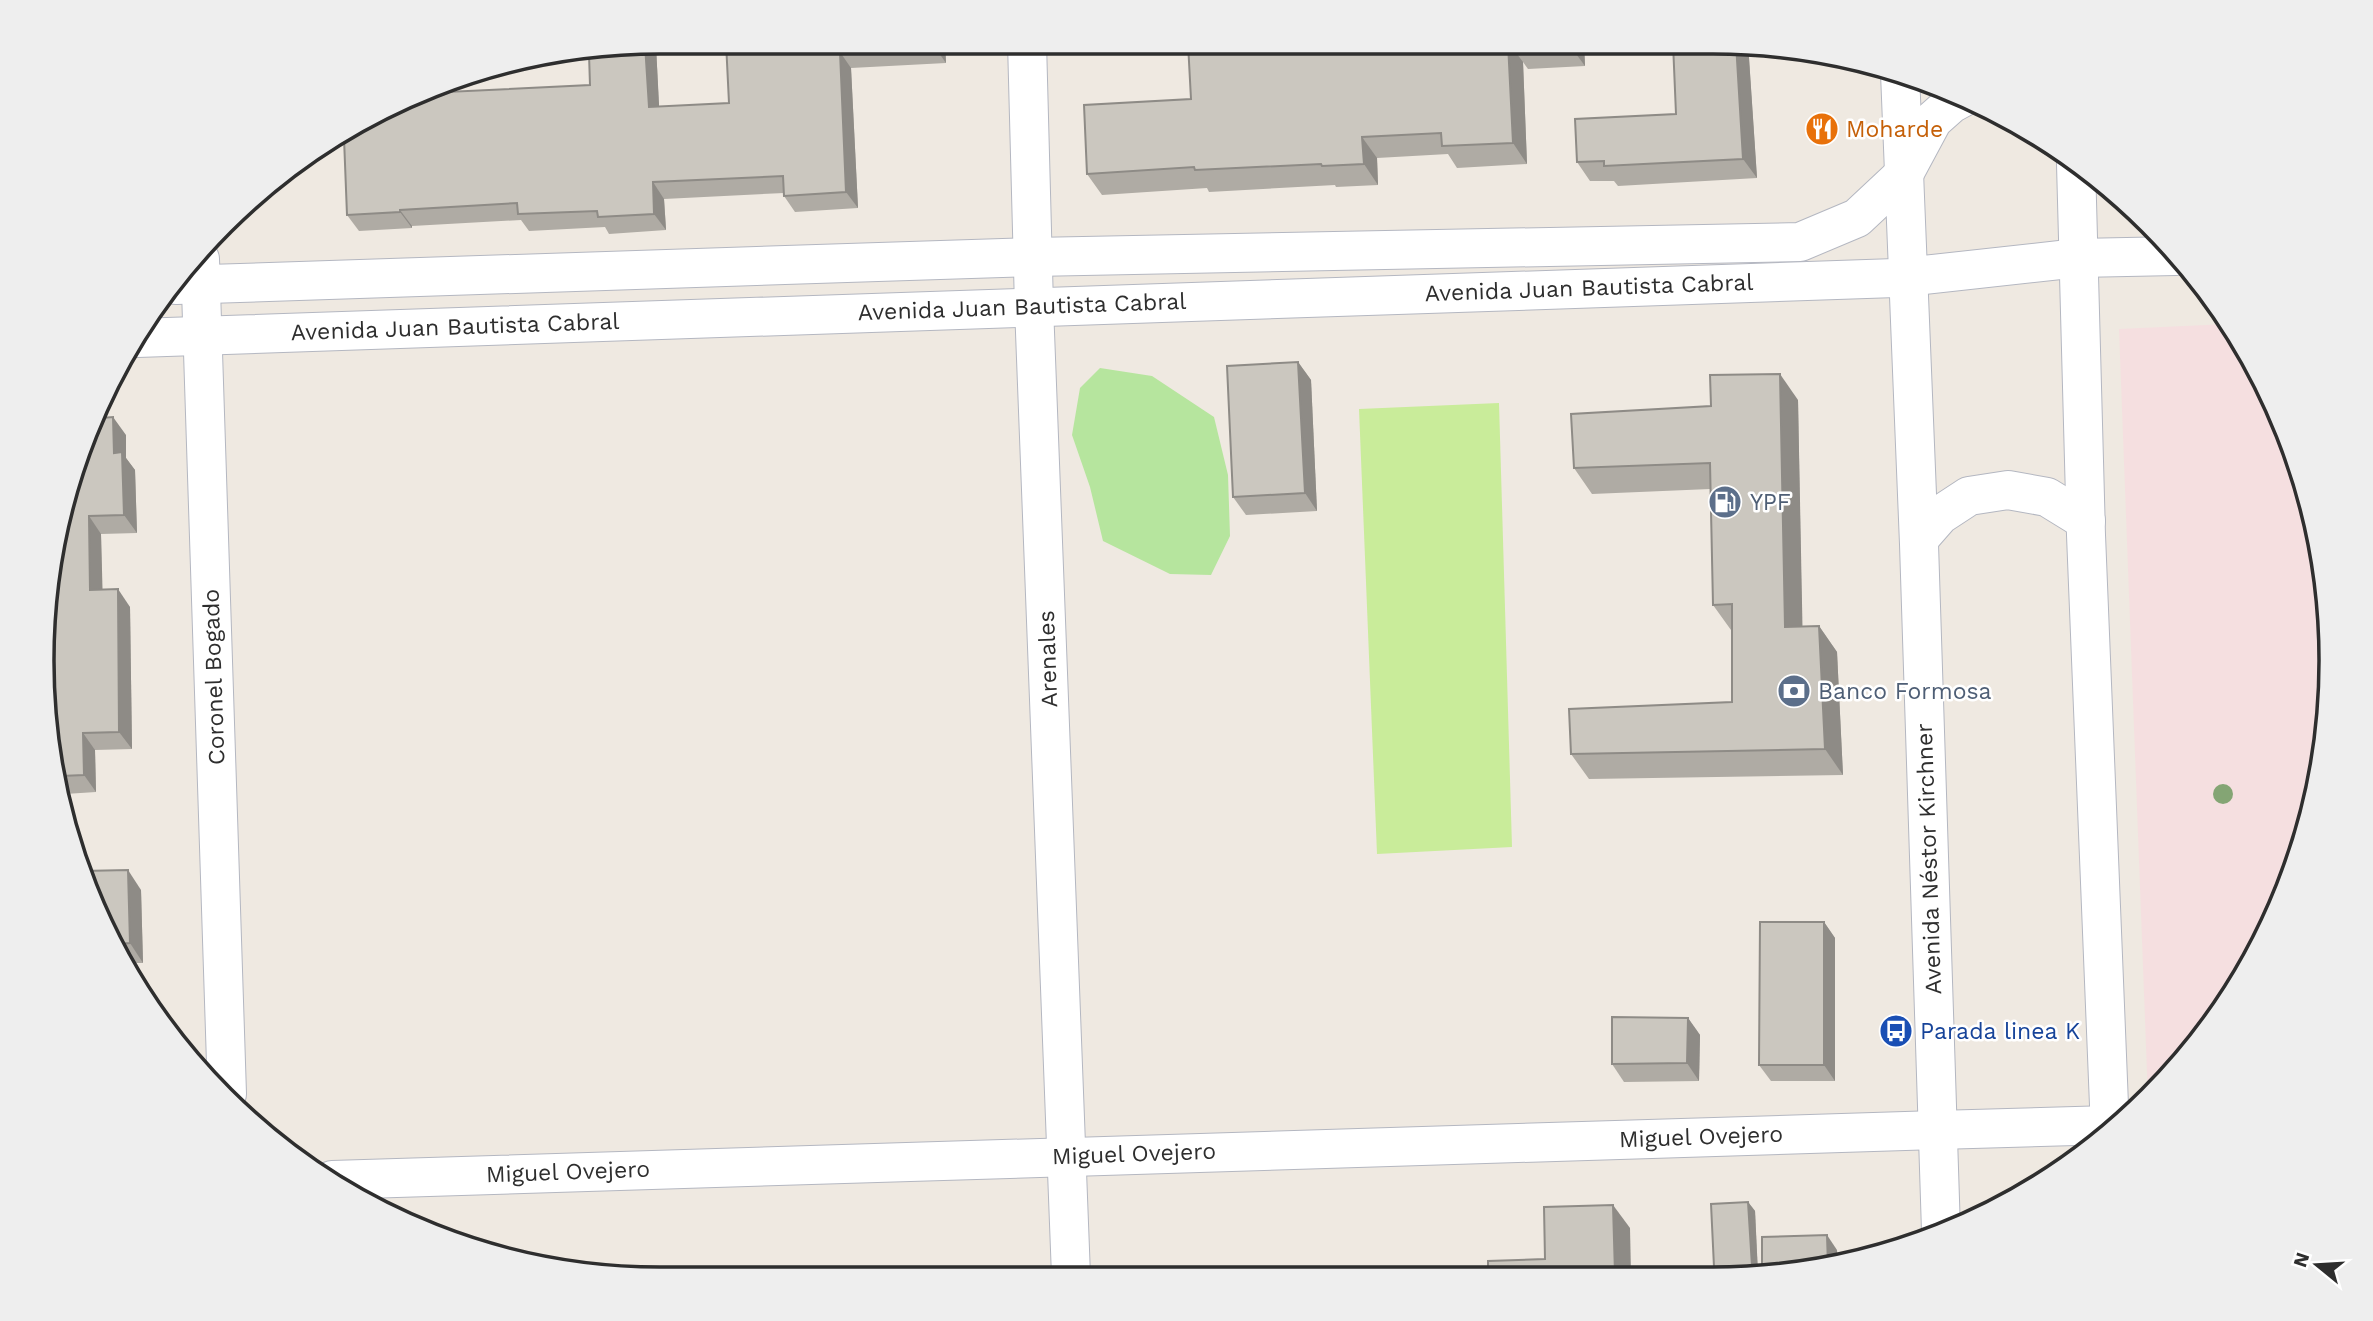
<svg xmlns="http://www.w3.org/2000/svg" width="2373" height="1321" viewBox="0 0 2373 1321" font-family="'Work Sans',sans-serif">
	<rect width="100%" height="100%" fill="#efe9e1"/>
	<!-- medical -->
	<path fill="#f5dfe0" d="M 2228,324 L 2267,387 L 2310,501 L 2330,620 L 2326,742 L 2298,860 L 2248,970 L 2148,1099 L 2119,329 Z"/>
	<!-- green -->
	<path fill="#b6e59e" d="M 1100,368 L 1152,376 L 1214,417 L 1228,475 L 1230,536 L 1211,575 L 1170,574 L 1103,541 L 1090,487 L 1072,435 L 1080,388 Z"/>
	<!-- pitch -->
	<path fill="#c9ec9a" d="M 1499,403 L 1512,847 L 1377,854 L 1359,409 Z"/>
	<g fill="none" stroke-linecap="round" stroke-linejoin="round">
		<defs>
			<g id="minor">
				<path d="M 1027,42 L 1034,306 L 1071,1276"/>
				<path d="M 200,259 L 227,1094"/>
				<path d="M 332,1180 L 1937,1130"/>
			</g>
			<g id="secondary">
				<path d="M 1900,73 L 1919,544 L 1941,1231"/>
				<path d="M 2076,164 L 2086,535 L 2110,1130"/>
				<path d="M 176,285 L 1033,257 L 1800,242 L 1857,218 L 1904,174 L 1933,120 L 1951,104 L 1962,98"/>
				<path d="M 137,338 L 1896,278 L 2078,258 L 2176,256"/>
				<path d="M 1919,539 L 1940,515 L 1969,496 L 2008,490 L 2047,497 L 2086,521"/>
				<path d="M 1937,1130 L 2110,1125"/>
			</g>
		</defs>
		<!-- minor casing -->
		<use href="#minor" stroke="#b4b7c1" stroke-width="40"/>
		<!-- secondary casing -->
		<use href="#secondary" stroke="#b4b7c1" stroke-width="40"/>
		<!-- minor -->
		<use href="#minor" stroke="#fff" stroke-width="38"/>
		<!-- secondary -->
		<use href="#secondary" stroke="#fff" stroke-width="38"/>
	</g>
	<!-- trees -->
	<circle fill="#84a574" cx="2223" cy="794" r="10"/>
	<!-- wall -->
	<g fill="#afaba4">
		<path d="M 659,42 L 659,46 L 656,46 L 659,107 L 729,103 L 726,42 L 945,42 L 946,63 L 851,68 L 858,208 L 795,212 L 784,196 L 784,193 L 664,199 L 666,230 L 609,234 L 605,227 L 529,231 L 521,220 L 412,226 L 412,228 L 359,231 L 347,215 L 456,78 L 457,92 L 590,85 L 589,54 Z"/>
		<path d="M 1188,43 L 1584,43 L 1585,66 L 1528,69 L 1523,62 L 1527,164 L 1457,168 L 1448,154 L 1377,158 L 1378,185 L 1336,187 L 1335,185 L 1209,192 L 1207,188 L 1102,195 L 1087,174 L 1191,99 Z"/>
		<path d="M 1673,43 L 1748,43 L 1757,178 L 1618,186 L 1614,181 L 1590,181 L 1577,162 L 1676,114 Z"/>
		<path d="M 1298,362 L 1311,380 L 1317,511 L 1246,515 L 1233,497 Z"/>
		<path d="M 1798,400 L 1802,627 L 1819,626 L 1837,652 L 1843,775 L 1589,779 L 1571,754 L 1732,702 L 1731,630 L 1713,605 L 1710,489 L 1592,494 L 1574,468 L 1711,406 Z"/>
		<path d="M 126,435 L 126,458 L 135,470 L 137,533 L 101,534 L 102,589 L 130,607 L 132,749 L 95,750 L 96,792 L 65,794 L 43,701 L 63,500 Z"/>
		<path d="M 141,890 L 143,963 L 132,963 L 132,966 L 89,897 Z"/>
		<path d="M 1824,922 L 1835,938 L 1835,1081 L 1771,1081 L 1759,1065 Z"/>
		<path d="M 1688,1018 L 1700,1035 L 1699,1081 L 1624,1082 L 1612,1064 Z"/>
		<path d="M 1748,1202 L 1755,1211 L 1758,1274 L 1718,1274 L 1714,1267 Z"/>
	</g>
	<!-- shaded-wall -->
	<g fill="#8e8b86">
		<path d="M 934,42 L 945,42 L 946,63 L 934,46 Z"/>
		<path d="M 654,43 L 656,46 L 660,124 L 649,107 L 645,44 Z"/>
		<path d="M 1508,43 L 1520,43 L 1514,50 L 1523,62 L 1527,164 L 1513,143 Z"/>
		<path d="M 1571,43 L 1584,43 L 1585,66 L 1571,47 Z"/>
		<path d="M 1736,43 L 1748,43 L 1757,178 L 1743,159 Z"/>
		<path d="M 840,52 L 851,68 L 858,208 L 846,192 Z"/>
		<path d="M 456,78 L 458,109 L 447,92 L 446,83 Z"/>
		<path d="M 1362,137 L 1377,158 L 1378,185 L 1364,164 Z"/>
		<path d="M 653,182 L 664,199 L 666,230 L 654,214 Z"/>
		<path d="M 400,210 L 412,226 L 412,228 L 400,212 Z"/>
		<path d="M 1298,362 L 1311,380 L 1317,511 L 1305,493 Z"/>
		<path d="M 1780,374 L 1798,400 L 1803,653 L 1785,627 Z"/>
		<path d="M 113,417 L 126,435 L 126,458 L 135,470 L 137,533 L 124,515 L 114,453 Z"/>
		<path d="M 89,516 L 101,534 L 103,607 L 90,590 Z"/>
		<path d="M 118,589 L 130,607 L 132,749 L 119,732 Z"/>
		<path d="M 1819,626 L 1837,652 L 1843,775 L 1825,749 Z"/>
		<path d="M 83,733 L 95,750 L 96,792 L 84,775 Z"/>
		<path d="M 128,870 L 141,890 L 143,963 L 130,943 Z"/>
		<path d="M 1824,922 L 1835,938 L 1835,1081 L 1824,1065 Z"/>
		<path d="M 1688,1018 L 1700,1035 L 1699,1081 L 1687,1063 Z"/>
		<path d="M 1748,1202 L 1755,1211 L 1758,1274 L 1752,1266 Z"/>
		<path d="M 1613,1205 L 1630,1228 L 1631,1274 L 1615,1274 Z"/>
		<path d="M 1827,1235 L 1837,1250 L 1838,1263 L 1828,1266 Z"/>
	</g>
	<!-- building -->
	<g fill="#cbc7bf" stroke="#8e8b86" stroke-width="2">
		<path d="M 726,42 L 934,42 L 934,46 L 840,52 L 846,192 L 784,196 L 783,176 L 653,182 L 654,214 L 598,217 L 597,211 L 518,214 L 517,203 L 400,210 L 400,212 L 347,215 L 344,138 L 446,83 L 447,92 L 590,85 L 589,54 L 645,44 L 649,107 L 729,103 Z"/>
		<path d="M 1188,43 L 1508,43 L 1513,143 L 1442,146 L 1441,133 L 1362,137 L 1364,164 L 1322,166 L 1321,164 L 1195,170 L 1194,167 L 1087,174 L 1084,105 L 1191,99 Z"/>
		<path d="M 1514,43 L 1571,43 L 1571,47 L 1514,50 Z"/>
		<path d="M 1673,43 L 1736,43 L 1743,159 L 1604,166 L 1604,161 L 1577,162 L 1575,119 L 1676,114 Z"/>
		<path d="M 1298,362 L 1305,493 L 1233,497 L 1227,366 Z"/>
		<path d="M 1780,374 L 1785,627 L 1819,626 L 1825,749 L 1571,754 L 1569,709 L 1732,702 L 1732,604 L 1713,605 L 1710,463 L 1574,468 L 1571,414 L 1711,406 L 1710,375 Z"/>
		<path d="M 113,417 L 114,453 L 122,452 L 124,515 L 89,516 L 90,590 L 118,589 L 119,732 L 83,733 L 84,775 L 61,776 L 43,701 L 63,500 L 101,418 Z"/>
		<path d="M 128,870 L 130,943 L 118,944 L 89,897 L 83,871 Z"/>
		<path d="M 1760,922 L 1824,922 L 1824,1065 L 1759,1065 Z"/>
		<path d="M 1612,1017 L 1688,1018 L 1687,1063 L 1612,1064 Z"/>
		<path d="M 1748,1202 L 1752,1266 L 1714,1267 L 1711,1204 Z"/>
		<path d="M 1613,1205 L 1615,1274 L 1488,1275 L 1488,1261 L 1545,1259 L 1544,1207 Z"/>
		<path d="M 1827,1235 L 1828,1266 L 1793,1274 L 1762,1274 L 1762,1237 Z"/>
	</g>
	<!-- icons -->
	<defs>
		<symbol id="restaurant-disc" viewBox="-11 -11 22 22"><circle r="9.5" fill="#e8710a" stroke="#fff"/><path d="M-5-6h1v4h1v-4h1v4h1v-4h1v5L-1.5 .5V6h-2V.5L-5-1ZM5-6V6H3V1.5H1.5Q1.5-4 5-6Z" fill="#fff"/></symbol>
		<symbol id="fuel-disc" viewBox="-11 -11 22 22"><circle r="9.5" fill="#5c6f8a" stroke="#fff"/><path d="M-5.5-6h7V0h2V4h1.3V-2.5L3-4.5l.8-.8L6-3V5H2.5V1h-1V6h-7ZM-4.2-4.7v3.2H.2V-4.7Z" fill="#fff"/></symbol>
		<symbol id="bank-disc" viewBox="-11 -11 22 22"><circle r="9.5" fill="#5c6f8a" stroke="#fff"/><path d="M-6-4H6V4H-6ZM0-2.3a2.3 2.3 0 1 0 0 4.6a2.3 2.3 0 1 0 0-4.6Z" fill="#fff"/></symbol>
		<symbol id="bus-disc" viewBox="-11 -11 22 22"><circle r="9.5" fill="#1a4fb4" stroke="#fff"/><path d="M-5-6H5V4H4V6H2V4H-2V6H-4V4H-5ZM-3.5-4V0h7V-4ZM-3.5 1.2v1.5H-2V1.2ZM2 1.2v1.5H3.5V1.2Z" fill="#fff"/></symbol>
	</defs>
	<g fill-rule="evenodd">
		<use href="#restaurant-disc" x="1803" y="110" width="38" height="38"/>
		<use href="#fuel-disc" x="1706" y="483" width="38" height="38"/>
		<use href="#bank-disc" x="1775" y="672" width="38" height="38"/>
		<use href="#bus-disc" x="1877" y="1012" width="38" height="38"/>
	</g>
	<g text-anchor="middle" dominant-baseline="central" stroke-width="5" stroke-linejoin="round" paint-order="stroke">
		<!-- food labels -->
		<g font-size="23" fill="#c56008" stroke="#fff" text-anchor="start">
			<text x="1846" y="129">Moharde</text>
		</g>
		<!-- street labels -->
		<g font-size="23" fill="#2e2e2e" stroke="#fff">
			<text transform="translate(1589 288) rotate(-2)">Avenida Juan Bautista Cabral</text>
			<text transform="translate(1022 307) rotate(-2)">Avenida Juan Bautista Cabral</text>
			<text transform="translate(455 327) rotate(-2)">Avenida Juan Bautista Cabral</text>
			<text transform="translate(1048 659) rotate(-92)">Arenales</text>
			<text transform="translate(214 677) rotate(-92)">Coronel Bogado</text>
			<text transform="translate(1929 859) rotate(-92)">Avenida Néstor Kirchner</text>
			<text transform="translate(1701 1137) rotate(-2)">Miguel Ovejero</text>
			<text transform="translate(1134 1154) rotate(-2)">Miguel Ovejero</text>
			<text transform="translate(568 1172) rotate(-2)">Miguel Ovejero</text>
		</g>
		<!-- service labels -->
		<g font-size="23" fill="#4e5e75" stroke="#fff" text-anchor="start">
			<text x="1750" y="502">YPF</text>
			<text x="1818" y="691">Banco Formosa</text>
		</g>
		<!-- transit labels -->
		<g font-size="23" fill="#164399" stroke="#fff" text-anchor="start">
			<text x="1920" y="1031">Parada linea K</text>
		</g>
	</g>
	<!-- crop -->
	<path d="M0 0H2373V1321H0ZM660 54H1713A606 606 0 0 1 2319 660V661A606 606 0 0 1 1713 1267H660A606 606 0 0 1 54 661V660A606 606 0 0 1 660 54Z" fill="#eee" fill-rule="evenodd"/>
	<path fill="none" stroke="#2e2e2e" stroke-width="3.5" d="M660 54H1713A606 606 0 0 1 2319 660V661A606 606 0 0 1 1713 1267H660A606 606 0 0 1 54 661V660A606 606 0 0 1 660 54Z"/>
	<!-- north arrow -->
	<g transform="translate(2317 1265) rotate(288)" stroke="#ffffff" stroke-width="5" paint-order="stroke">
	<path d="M0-5L12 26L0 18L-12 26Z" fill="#2e2e2e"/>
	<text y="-10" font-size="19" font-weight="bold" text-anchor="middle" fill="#2e2e2e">N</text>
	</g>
</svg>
